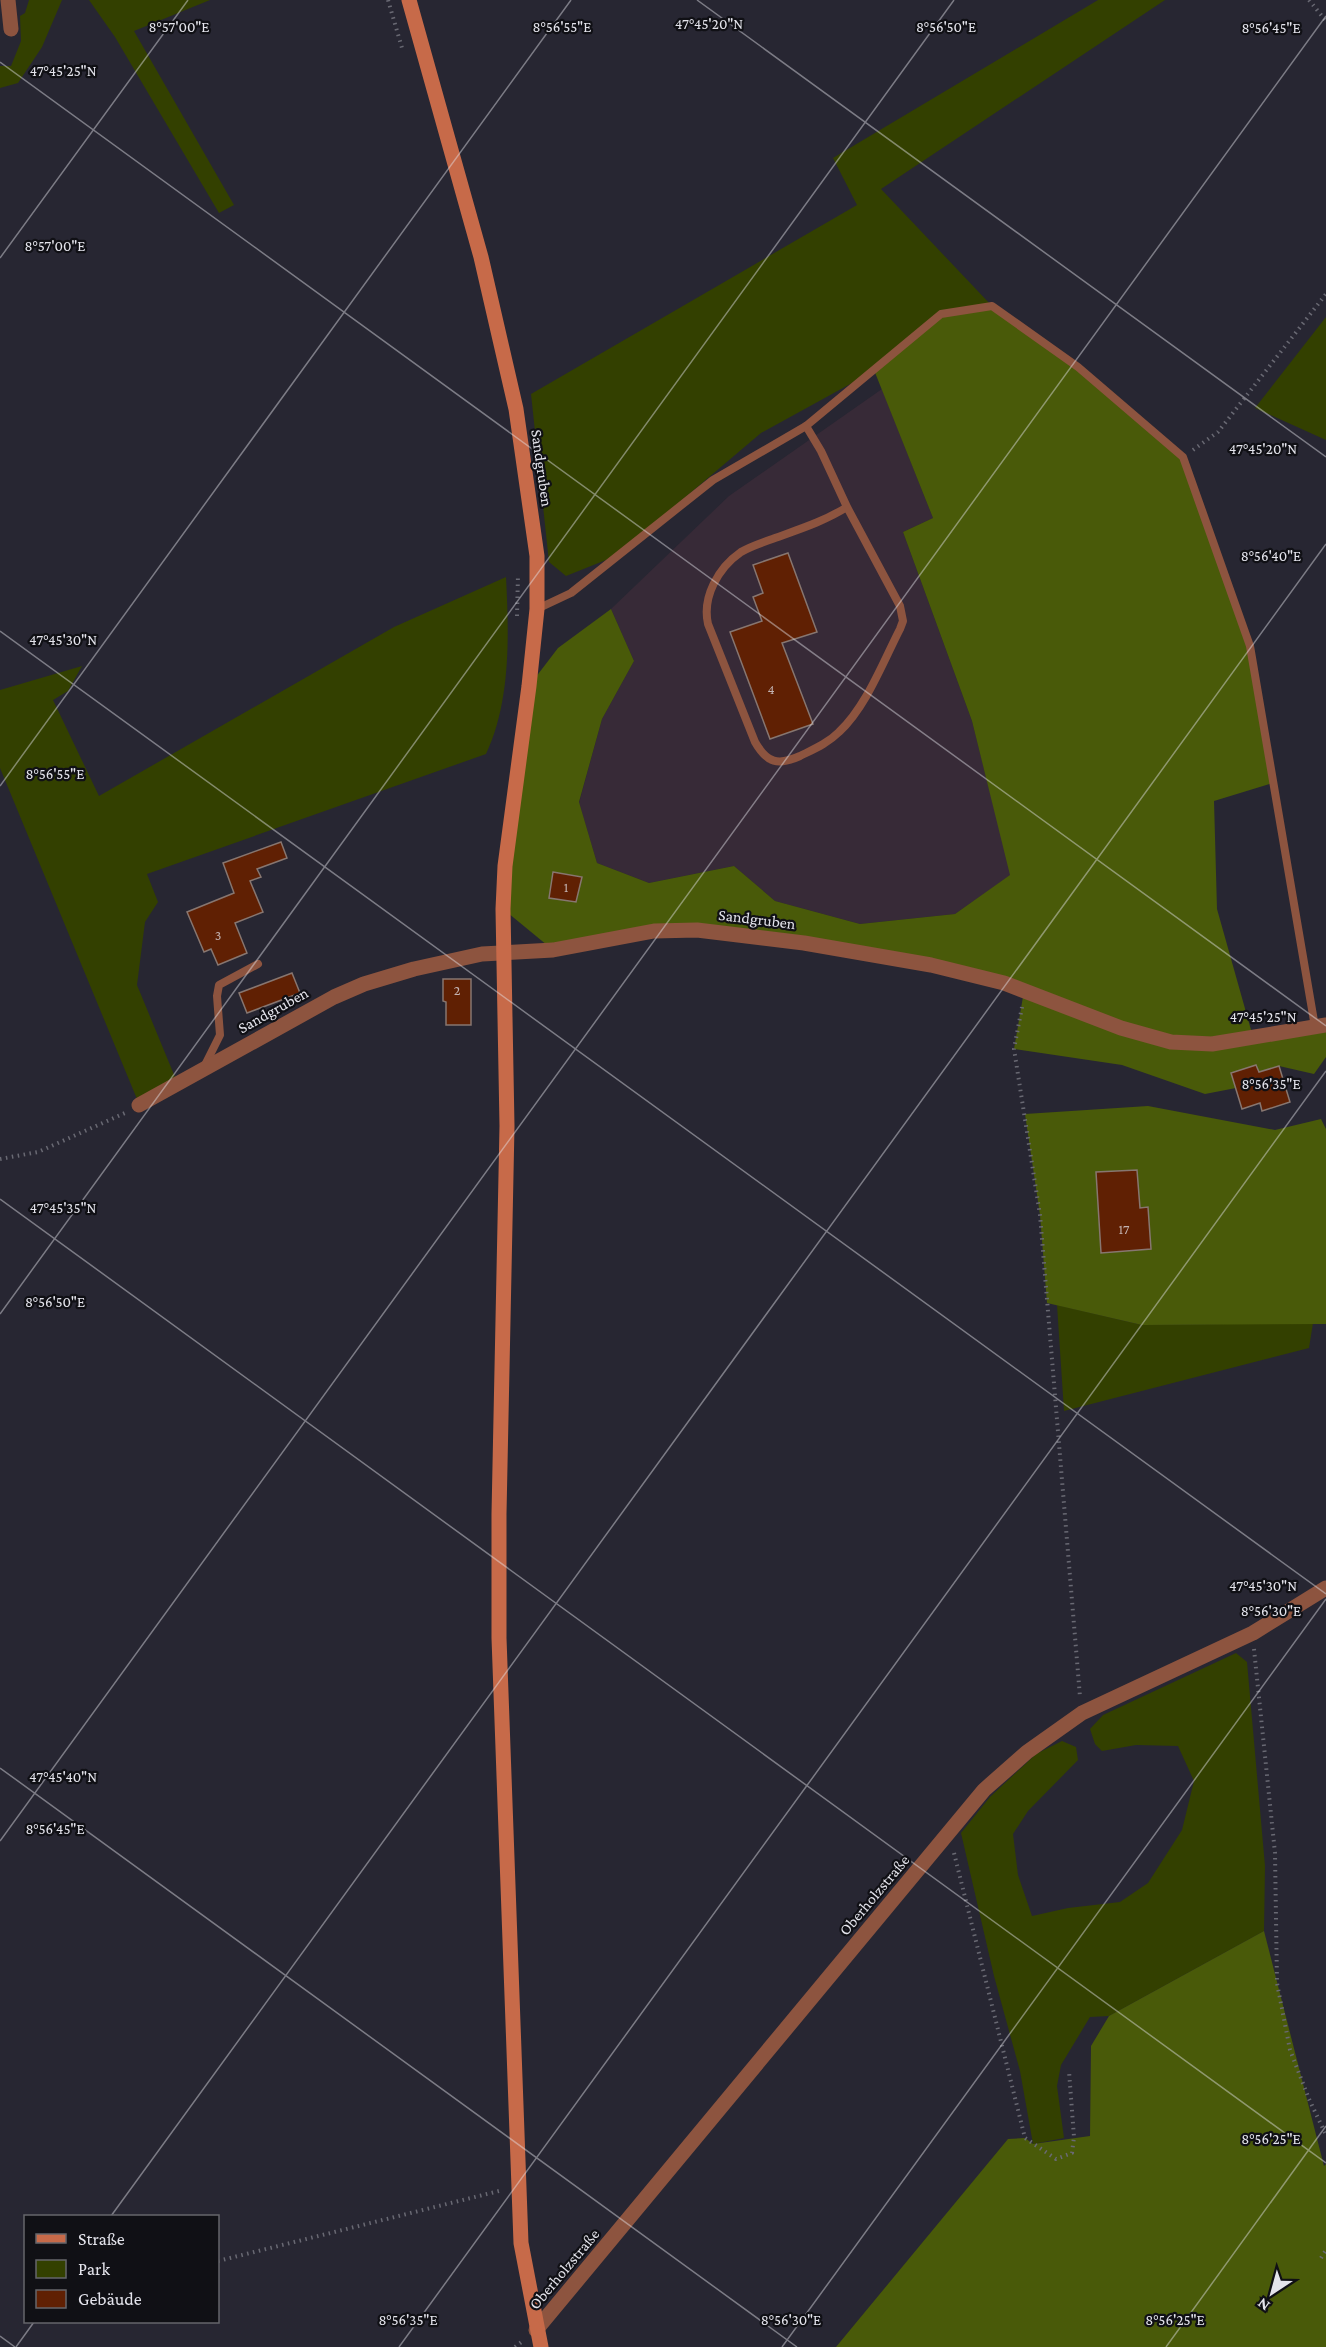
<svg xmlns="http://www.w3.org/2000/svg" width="1326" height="2347" viewBox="0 0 1326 2347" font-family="'Crimson Pro',serif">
	<rect width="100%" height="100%" fill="#272632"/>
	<!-- industrial -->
	<path fill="#372a37" d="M 882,389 L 933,518 L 903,532 L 972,721 L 1011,875 L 955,914 L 860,924 L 775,901 L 734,866 L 649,883 L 597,863 L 579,803 L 602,719 L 634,661 L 611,609 L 729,496 Z"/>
	<!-- green -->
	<g fill="#334000">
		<path d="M 29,0 L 62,0 L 42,47 L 18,83 L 0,88 L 0,66 L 11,66 L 21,41 L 20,16 L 25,13 Z"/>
		<path d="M 89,0 L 210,0 L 134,31 L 234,205 L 219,213 L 115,37 Z"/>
		<path d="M 1098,0 L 1165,0 L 881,189 L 992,306 L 761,433 L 616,556 L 566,576 L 549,562 L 531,394 L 857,205 L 833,158 Z"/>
		<path d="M 1326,317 L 1326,440 L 1255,408 Z"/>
		<path d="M 506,577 C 509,635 511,701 486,754 L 147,874 L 158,902 L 145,922 L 137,985 L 175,1077 L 137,1099 L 0,768 L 0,690 L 82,666 L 68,691 L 53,700 L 99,796 L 394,627 Z"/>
		<path d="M 1057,1305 L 1142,1325 L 1313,1323 L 1309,1348 L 1064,1411 Z"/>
		<path d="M 1236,1653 L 1247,1662 L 1265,1866 L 1264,1931 L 1109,2016 L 1090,2017 L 1061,2065 L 1057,2086 L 1064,2138 L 1033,2144 L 1020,2071 L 994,1976 L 961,1833 L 990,1797 L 1036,1754 L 1062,1741 L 1076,1747 L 1078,1760 L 1028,1811 L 1013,1834 L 1018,1875 L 1032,1916 L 1068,1908 L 1120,1902 L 1148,1883 L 1182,1830 L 1194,1781 L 1178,1746 L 1136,1745 L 1102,1751 L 1095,1744 L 1090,1729 L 1103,1715 Z"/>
	</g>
	<!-- forest -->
	<g fill="#495a09">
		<path d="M 992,306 L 1078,367 L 1183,457 L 1250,646 L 1273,783 L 1214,801 L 1217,909 L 1253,1037 L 1326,1025 L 1326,1057 L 1314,1074 L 1279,1066 L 1259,1072 L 1256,1065 L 1231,1073 L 1236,1088 L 1205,1094 L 1122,1065 L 1014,1049 L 1024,991 L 1004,983 L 697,930 L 553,950 L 503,909 L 529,686 L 558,648 L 611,609 L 634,661 L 602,719 L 579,802 L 597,863 L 649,883 L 734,866 L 775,901 L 860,924 L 955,914 L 1010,875 L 972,721 L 903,532 L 933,518 L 874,370 L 941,314 Z"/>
		<path d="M 1148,1106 L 1275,1130 L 1321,1119 L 1326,1129 L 1326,1324 L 1142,1325 L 1047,1303 L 1040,1215 L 1025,1114 Z"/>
		<path d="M 1264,1931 L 1324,2166 L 1326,2164 L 1326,2347 L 836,2347 L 1008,2139 L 1025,2138 L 1033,2144 L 1090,2136 L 1091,2046 L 1109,2016 Z"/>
	</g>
	<!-- building -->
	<g fill="#602003" stroke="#877670" stroke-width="1.5">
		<path d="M 788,553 L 817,632 L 782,643 L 813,724 L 770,739 L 730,632 L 762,621 L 753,597 L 763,593 L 753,565 Z"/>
		<path d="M 281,842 L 287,858 L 257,869 L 261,877 L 250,881 L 263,912 L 235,923 L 247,953 L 218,965 L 211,949 L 204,952 L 187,912 L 234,893 L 223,863 Z"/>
		<path d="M 553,872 L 582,877 L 576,902 L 549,898 Z"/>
		<path d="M 292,973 L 300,993 L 247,1013 L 239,993 Z"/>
		<path d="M 443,979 L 471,979 L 471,1025 L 446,1025 L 446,1002 L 443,1001 Z"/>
		<path d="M 1256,1065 L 1259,1072 L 1279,1066 L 1290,1102 L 1262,1111 L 1260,1103 L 1242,1109 L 1231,1073 Z"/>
		<path d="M 1137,1170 L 1140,1208 L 1148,1207 L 1151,1249 L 1101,1253 L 1096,1172 Z"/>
	</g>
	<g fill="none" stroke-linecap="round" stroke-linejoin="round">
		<!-- path -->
		<g stroke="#696973" stroke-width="4" stroke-dasharray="1.5 4.5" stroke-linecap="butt">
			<path d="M 388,0 L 402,48"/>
			<path d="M 1309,0 L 1326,21"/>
			<path d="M 1193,450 L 1218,432 L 1326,294"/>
			<path d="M 517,616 L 518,575"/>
			<path d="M 1022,1007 L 1014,1049 L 1040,1215 L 1080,1697"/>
			<path d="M 0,1159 L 38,1152 L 125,1113"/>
			<path d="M 1254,1649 L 1275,1853 L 1277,1983 L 1290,2050 L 1309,2099 L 1326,2135"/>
			<path d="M 954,1853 L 1025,2138 L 1056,2159 L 1072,2153 L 1074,2137 L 1069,2071"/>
			<path d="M 1321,2258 L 1326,2250"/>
			<path d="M 218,2261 L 503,2190"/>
			<path d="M 515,2347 L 524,2340"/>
		</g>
		<!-- lane -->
		<g stroke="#8d543f" stroke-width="8">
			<path d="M 806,426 L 821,451 L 847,507 C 825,521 800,529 775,538 C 764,542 751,546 741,552 C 718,568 702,597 708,624 L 755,742 C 767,763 778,766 800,756 C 814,749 828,743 839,732 C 866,707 883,662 900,629 L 903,621 L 900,606 L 847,507"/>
			<path d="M 537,609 L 571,593 L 713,480 L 806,426 L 941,314 L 992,306 L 1078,367 L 1183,457 L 1250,646 L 1315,1027"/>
			<path d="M 204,1067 L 220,1035 L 217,996 L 219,985 L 258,964"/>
		</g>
		<!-- street -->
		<g stroke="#8d543f" stroke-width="15">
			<path d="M 8,0 L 11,29"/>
			<path d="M 139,1105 L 334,997 L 364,984 L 414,969 L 482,954 L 553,950 L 654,931 L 697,930 L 804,943 L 931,965 L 1004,983 L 1121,1028 L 1171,1042 L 1212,1044 L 1326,1025"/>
			<path d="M 536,2330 L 984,1790 L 1027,1752 L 1082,1713 L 1253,1633 L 1326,1588"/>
		</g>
		<!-- secondary -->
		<path stroke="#c76a49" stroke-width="15" d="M 409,0 L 481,257 L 516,409 L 537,556 L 537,609 L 529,686 L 505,866 L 503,909 L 507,1126 L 499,1514 L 499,1638 L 521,2243 L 541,2347"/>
	</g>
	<!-- ticks -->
	<path fill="none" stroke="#e4e4ec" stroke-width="1.5" stroke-opacity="0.45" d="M 697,0 L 1326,457M 0,62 L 1326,1026M 0,258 L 188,0M 0,631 L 1326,1594M 0,786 L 571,0M 0,1199 L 1326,2163M 0,1314 L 954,0M 0,1768 L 797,2347M 0,1841 L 1326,16M 111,2216 L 1326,544M 0,2336 L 15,2347M 16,2347 L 34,2322M 399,2347 L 1326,1071M 782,2347 L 1326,1599M 1166,2347 L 1326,2126"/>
	<g text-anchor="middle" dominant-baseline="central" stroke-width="4.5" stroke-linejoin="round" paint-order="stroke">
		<!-- number labels -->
		<g font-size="14" fill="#c3b3b2">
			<text x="771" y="689">4</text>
			<text x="566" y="887">1</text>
			<text x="218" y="935">3</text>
			<text x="457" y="990">2</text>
			<text x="1124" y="1229">17</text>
		</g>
		<!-- street labels -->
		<g font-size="16" fill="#e4e4ec" stroke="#101015">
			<text transform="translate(542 468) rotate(82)">Sandgruben</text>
			<text transform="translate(757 919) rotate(7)">Sandgruben</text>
			<text transform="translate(273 1010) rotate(-29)">Sandgruben</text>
			<text transform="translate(874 1895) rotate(-50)">Oberholzstraße</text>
			<text transform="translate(564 2269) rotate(-50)">Oberholzstraße</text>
		</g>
	</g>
	<g font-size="15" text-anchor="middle" fill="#e4e4ec" stroke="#101015" stroke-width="4.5" stroke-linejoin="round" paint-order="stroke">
		<text x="709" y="29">47°45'20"N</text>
		<text x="179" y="32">8°57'00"E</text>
		<text x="562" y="32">8°56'55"E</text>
		<text x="946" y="32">8°56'50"E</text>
		<text x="1271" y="33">8°56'45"E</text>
		<text x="63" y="76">47°45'25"N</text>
		<text x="55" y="251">8°57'00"E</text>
		<text x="1263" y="454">47°45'20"N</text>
		<text x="1271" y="561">8°56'40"E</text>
		<text x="63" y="645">47°45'30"N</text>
		<text x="55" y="779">8°56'55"E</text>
		<text x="1263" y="1022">47°45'25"N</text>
		<text x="1271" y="1089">8°56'35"E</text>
		<text x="63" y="1213">47°45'35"N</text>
		<text x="55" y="1307">8°56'50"E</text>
		<text x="1263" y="1591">47°45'30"N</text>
		<text x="1271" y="1616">8°56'30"E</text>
		<text x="63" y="1782">47°45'40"N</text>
		<text x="55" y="1834">8°56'45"E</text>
		<text x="1271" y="2144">8°56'25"E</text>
		<text x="408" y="2325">8°56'35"E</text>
		<text x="791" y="2325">8°56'30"E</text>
		<text x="1175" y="2325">8°56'25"E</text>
	</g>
	<!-- legend -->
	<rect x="24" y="2215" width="195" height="108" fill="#101015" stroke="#65656b" stroke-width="1.5"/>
	<rect x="36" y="2234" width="30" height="9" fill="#c76a49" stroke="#65656b" stroke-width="1.5"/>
	<text x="78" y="2245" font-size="18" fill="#e4e4ec">Straße</text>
	<rect x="36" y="2260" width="30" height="18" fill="#334000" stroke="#65656b" stroke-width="1.5"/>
	<text x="78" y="2275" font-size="18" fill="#e4e4ec">Park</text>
	<rect x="36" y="2290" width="30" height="18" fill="#602003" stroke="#65656b" stroke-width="1.5"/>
	<text x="78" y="2305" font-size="18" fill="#e4e4ec">Gebäude</text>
	<!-- north arrow -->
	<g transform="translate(1272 2293) rotate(216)" stroke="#101015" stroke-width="4.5" paint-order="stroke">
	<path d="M0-4.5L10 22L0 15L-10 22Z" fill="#e4e4ec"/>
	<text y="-9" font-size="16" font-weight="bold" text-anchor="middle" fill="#e4e4ec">N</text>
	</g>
</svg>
